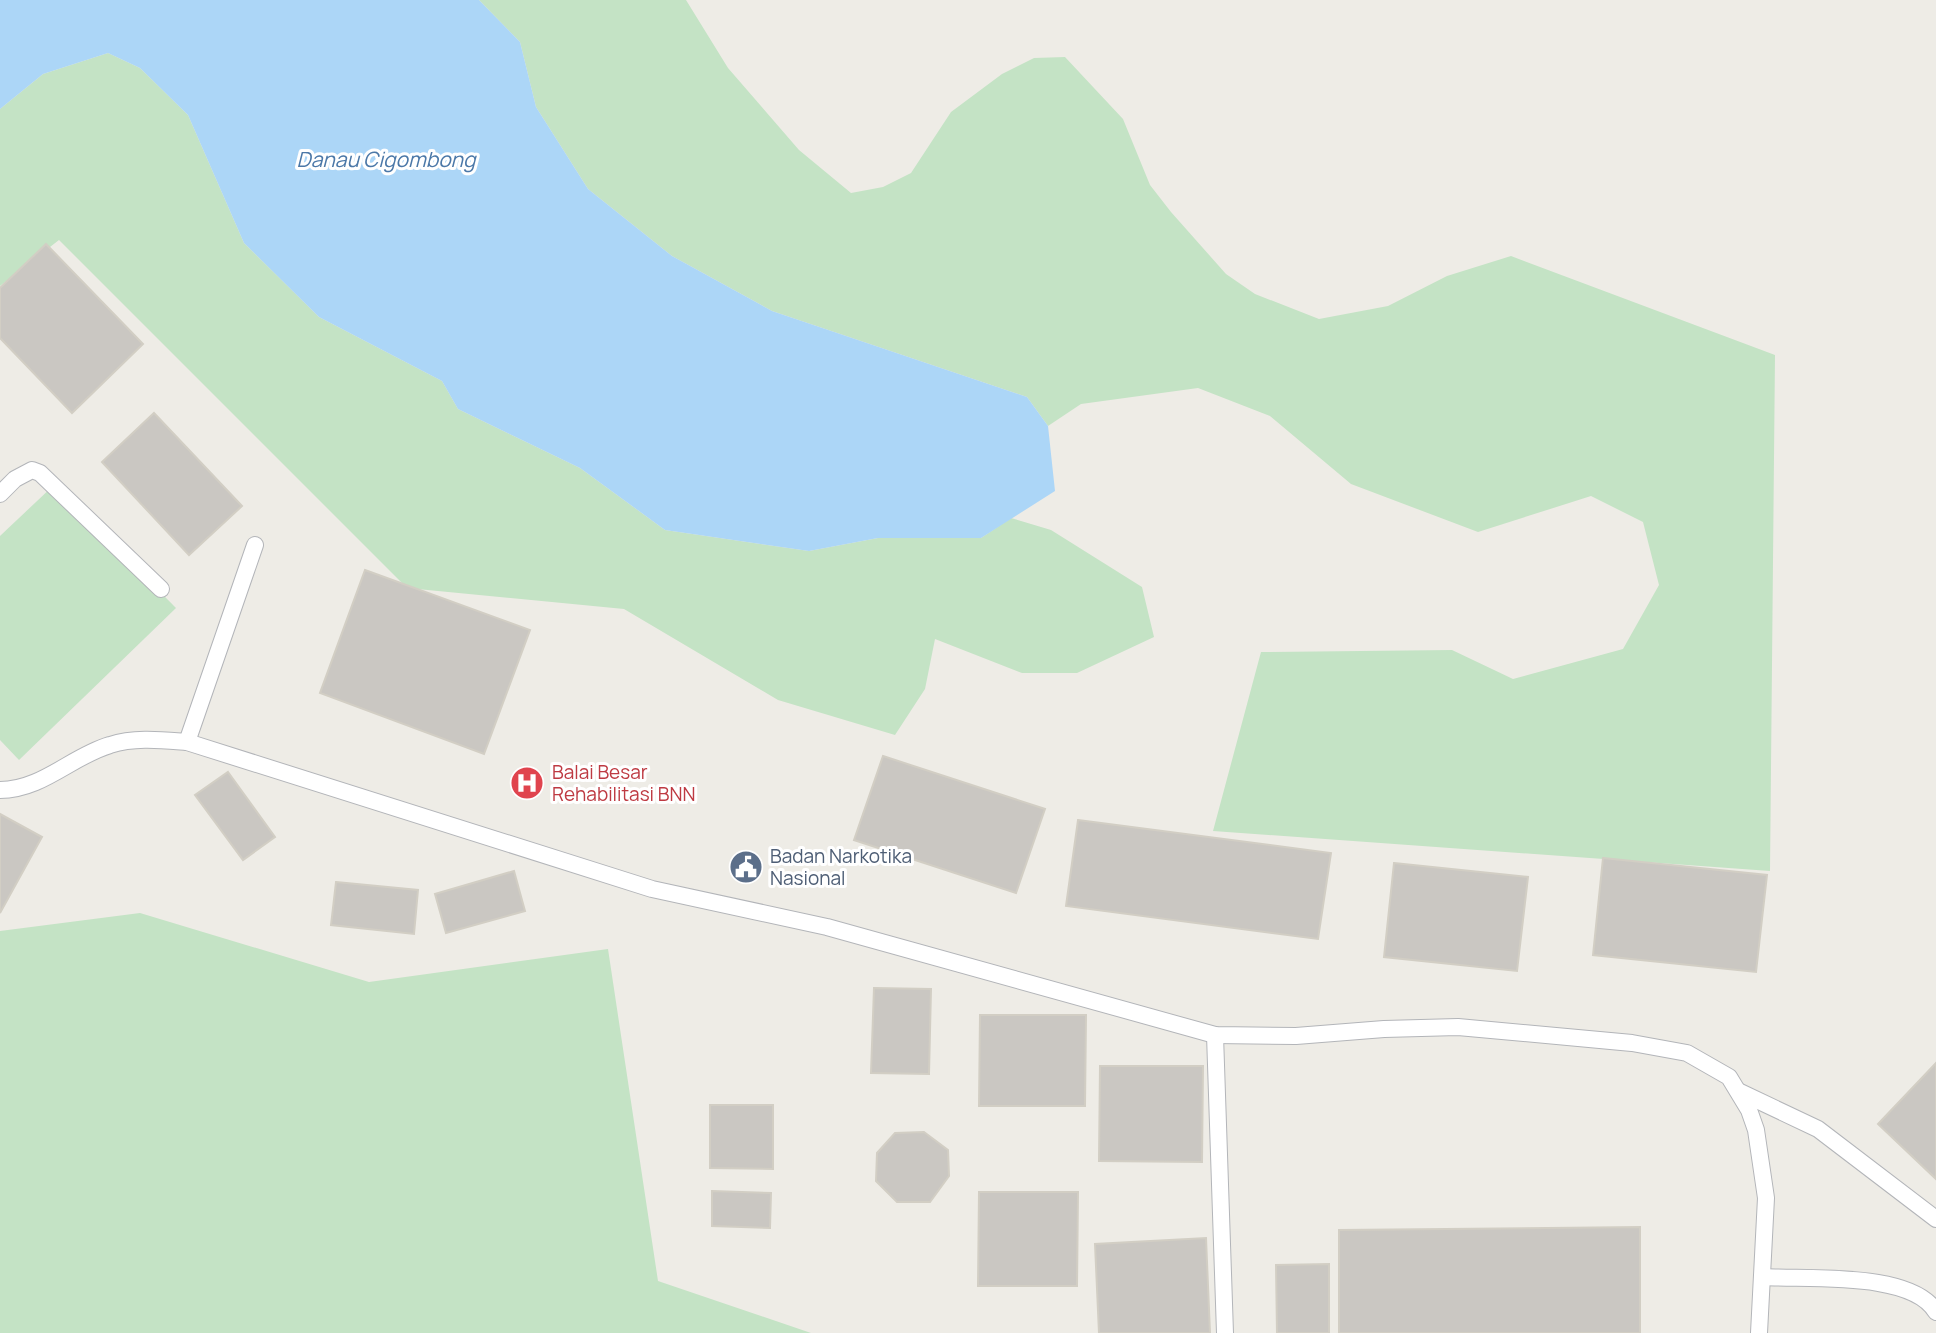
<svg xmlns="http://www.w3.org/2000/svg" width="1936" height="1333" viewBox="0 0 1936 1333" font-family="Manrope,sans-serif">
	<rect width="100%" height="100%" fill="#eeece6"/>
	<!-- green -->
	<g fill="#c4e3c5">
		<path d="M 479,0 L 686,0 L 728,68 L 799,150 L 851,193 L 883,187 L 911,173 L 951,112 L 1002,74 L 1034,58 L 1065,57 L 1123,119 L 1150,185 L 1171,212 L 1226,274 L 1255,294 L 1319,319 L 1388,306 L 1447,276 L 1511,256 L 1775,355 L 1770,871 L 1213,831 L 1261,652 L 1452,650 L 1513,679 L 1623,649 L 1659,585 L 1643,522 L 1591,496 L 1478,532 L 1351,484 L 1270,416 L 1198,388 L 1081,404 L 1048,426 L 1027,397 L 772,311 L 672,256 L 588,189 L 536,107 L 520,42 Z"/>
		<path d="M 108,53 L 140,68 L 188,115 L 244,243 L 319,317 L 442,381 L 458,409 L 580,468 L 665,530 L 809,551 L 878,538 L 981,538 L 1011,518 L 1051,530 L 1142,587 L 1154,637 L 1077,673 L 1022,673 L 935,639 L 925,689 L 895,735 L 778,700 L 624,609 L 407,588 L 59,240 L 0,286 L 0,109 L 43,74 Z"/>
		<path d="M 54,485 L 176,608 L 19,760 L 0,740 L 0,536 Z"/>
		<path d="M 140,913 L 369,982 L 608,949 L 658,1281 L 811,1333 L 0,1333 L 0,931 Z"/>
	</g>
	<!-- water -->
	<path fill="#acd6f7" d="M 0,0 L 479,0 L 520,42 L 536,107 L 588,189 L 672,256 L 772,311 L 1027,397 L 1048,426 L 1055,491 L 981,538 L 878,538 L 809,551 L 665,530 L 580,468 L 458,409 L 442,381 L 319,317 L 244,243 L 188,115 L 140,68 L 108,53 L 43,74 L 0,109 Z"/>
	<!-- building -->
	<g fill="#cac7c2" stroke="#d2cec4" stroke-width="2">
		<path d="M 46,244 L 143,344 L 72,413 L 0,338 L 0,288 Z"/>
		<path d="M 154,413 L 242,506 L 189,555 L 102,462 Z"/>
		<path d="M 365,570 L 530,630 L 484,754 L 320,693 Z"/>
		<path d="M 883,756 L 1045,809 L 1016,893 L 854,840 Z"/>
		<path d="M 228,772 L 275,837 L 243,860 L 195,795 Z"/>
		<path d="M 0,814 L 42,837 L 0,913 Z"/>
		<path d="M 1078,820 L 1331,853 L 1318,939 L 1066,906 Z"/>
		<path d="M 1603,858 L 1767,875 L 1756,972 L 1593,955 Z"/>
		<path d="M 1394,863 L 1528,877 L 1517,971 L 1384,957 Z"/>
		<path d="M 514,871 L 525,911 L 446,933 L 435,894 Z"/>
		<path d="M 336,882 L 418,890 L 414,934 L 331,925 Z"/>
		<path d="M 874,988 L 931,989 L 929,1074 L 871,1073 Z"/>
		<path d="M 980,1015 L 1086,1015 L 1085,1106 L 979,1106 Z"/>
		<path d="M 1936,1063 L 1936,1179 L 1878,1124 Z"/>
		<path d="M 1100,1066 L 1203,1066 L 1202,1162 L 1099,1161 Z"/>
		<path d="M 710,1105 L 773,1105 L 773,1169 L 710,1168 Z"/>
		<path d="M 924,1132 L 948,1150 L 949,1176 L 930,1202 L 897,1202 L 876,1181 L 877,1153 L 895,1133 Z"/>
		<path d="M 712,1191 L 771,1193 L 770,1228 L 712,1226 Z"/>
		<path d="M 979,1192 L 1078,1192 L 1077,1286 L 978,1286 Z"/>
		<path d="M 1640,1227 L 1640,1333 L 1339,1333 L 1339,1230 Z"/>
		<path d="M 1206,1238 L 1210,1333 L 1099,1333 L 1095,1244 Z"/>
		<path d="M 1329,1264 L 1329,1333 L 1277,1333 L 1276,1265 Z"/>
	</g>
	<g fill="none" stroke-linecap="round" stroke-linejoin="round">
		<defs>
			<g id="service">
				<path d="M 0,494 L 15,479 L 32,470 L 40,473 L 161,589"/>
				<path d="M 187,742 L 255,545"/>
				<path d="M 0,790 C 42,790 72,756 110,745 C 135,737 161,740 187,742 L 652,889 L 827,927 L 1215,1035 L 1296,1036 L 1384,1029 L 1458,1027 L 1632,1043 L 1687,1053 L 1729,1077 L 1749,1110 L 1756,1130 L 1766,1198 L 1759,1333"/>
				<path d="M 1215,1035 L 1225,1333"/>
				<path d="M 1740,1092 L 1818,1129 L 1936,1219"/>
				<path d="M 1764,1277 C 1808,1280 1912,1271 1936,1312"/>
			</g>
		</defs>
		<!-- service casing -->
		<use href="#service" stroke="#b3b5b9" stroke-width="18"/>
		<!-- service -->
		<use href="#service" stroke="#fff" stroke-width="16"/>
	</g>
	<!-- icons -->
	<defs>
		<symbol id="hospital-disc" viewBox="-11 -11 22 22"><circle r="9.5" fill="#e0444e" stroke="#fff"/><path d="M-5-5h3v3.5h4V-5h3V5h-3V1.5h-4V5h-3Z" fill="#fff"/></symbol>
		<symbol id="civic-disc" viewBox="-11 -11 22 22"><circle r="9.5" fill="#5c6f8a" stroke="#fff"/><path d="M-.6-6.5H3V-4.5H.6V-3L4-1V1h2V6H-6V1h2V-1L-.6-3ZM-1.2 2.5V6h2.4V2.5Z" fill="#fff"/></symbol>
	</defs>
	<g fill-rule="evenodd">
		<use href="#hospital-disc" x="508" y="764" width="38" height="38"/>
		<use href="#civic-disc" x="727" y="848" width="38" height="38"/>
	</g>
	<g text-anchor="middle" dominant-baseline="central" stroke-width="6" stroke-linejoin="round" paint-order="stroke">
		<!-- health labels -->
		<g font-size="19" fill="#be3a42" stroke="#fff" text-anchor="start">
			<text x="552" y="772">Balai Besar<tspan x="552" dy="22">Rehabilitasi BNN</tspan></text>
		</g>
		<!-- service labels -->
		<g font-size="19" fill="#4e5e75" stroke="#fff" text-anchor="start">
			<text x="770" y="856">Badan Narkotika<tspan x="770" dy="22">Nasional</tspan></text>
		</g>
		<!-- water labels -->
		<g font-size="21" font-style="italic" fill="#4b78a8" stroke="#fff">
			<text x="386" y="159">Danau Cigombong</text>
		</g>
	</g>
</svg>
